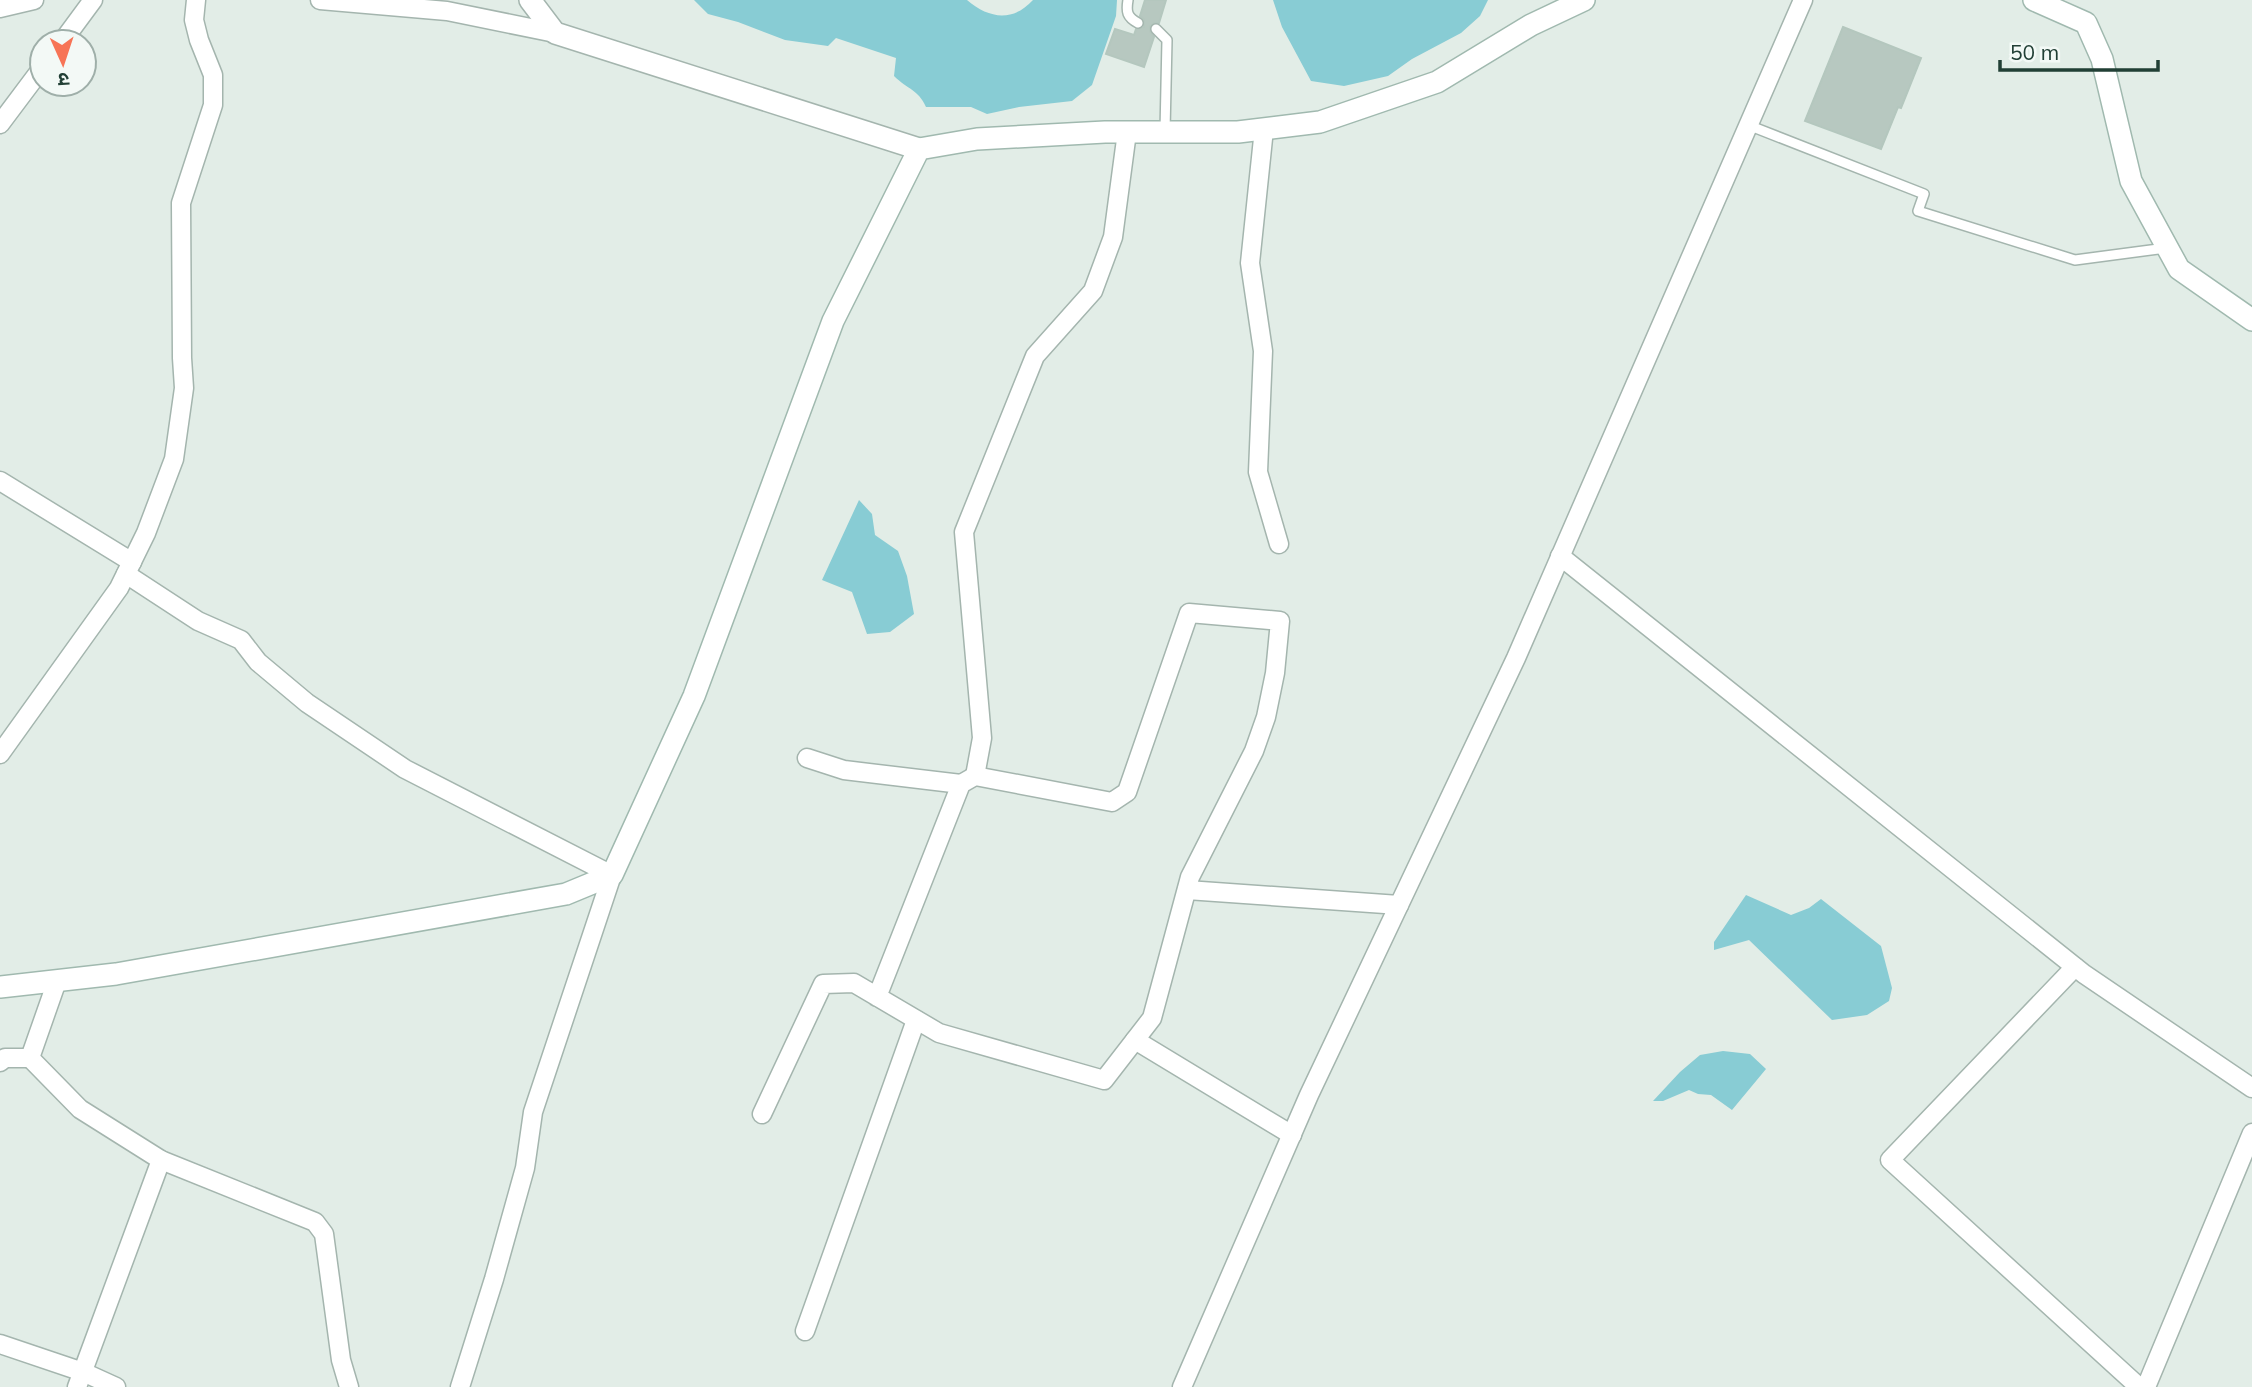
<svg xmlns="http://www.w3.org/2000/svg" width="2252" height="1387" viewBox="0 0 2252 1387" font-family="Mulish,'Noto Sans Devanagari',sans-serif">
	<rect width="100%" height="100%" fill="#e2ede7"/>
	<!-- water -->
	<g fill="#88ccd4">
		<path d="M 694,0 L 967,0 C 989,19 1013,22 1033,0 L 1117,0 L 1116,16 L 1092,85 L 1072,101 L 1019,107 L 987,114 L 971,107 L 926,107 C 918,89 908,90 894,76 L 896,58 L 836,38 L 828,46 L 785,40 L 738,22 L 708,14 Z"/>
		<path d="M 1273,0 L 1488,0 L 1480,16 L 1461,33 L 1412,59 L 1388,76 L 1344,86 L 1311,81 L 1282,27 Z"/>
		<path d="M 859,500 L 872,514 L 875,535 L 898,551 L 907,576 L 914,614 L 890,632 L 867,634 L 852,592 L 822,580 Z"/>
		<path d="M 1746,895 L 1791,915 L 1809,908 L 1821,899 L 1881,946 L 1892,988 L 1889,1001 L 1867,1015 L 1832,1020 L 1749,940 L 1714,950 L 1714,942 Z"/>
		<path d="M 1723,1051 L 1750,1054 L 1766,1069 L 1732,1110 L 1711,1095 L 1698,1094 L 1689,1090 L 1663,1101 L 1653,1101 L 1680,1072 L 1700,1055 Z"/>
	</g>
	<!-- building -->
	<g fill="#b7c8c0" stroke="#b4c7be" stroke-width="2">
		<path d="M 1145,0 L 1166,0 L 1159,23 L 1154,23 L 1150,27 L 1150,31 L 1154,37 L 1144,67 L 1106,54 L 1115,29 L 1134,35 L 1136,29 L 1144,27 L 1144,20 L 1140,16 Z"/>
		<path d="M 1843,27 L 1921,58 L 1901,108 L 1898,107 L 1881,149 L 1805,121 Z"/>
	</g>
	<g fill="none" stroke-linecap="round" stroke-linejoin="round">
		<defs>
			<g id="service">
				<path d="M 1128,0 C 1126,12 1127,17 1138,23"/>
				<path d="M 1156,29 L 1167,40 L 1165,131"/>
				<path d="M 1748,125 L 1924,194 L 1918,211 L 2075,260 L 2166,248"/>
			</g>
			<g id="minor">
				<path d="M 320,0 L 447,11 L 555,33"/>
				<path d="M 0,8 L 34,0"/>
				<path d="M 62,42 L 93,0"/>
				<path d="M 0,124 L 42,68"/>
				<path d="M 1264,129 L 1250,263 L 1263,351 L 1258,472 L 1279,544"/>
				<path d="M 0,481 L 132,562"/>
				<path d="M 1560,556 L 2084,974 L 2252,1088"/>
				<path d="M 126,574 L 198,621 L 241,640 L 258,662 L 307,703 L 405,769 L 612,875 L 533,1112 L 525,1168 L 494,1279 L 460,1387"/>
				<path d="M 0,754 L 119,588 L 146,533 L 174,459 L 184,388 L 182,358 L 181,203 L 213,105 L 213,75 L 199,40 L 194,20 L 196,0"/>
				<path d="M 807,758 L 844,770 L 961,784"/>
				<path d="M 975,776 L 982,738 L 964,532 L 1035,356 L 1093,291 L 1113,237 L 1127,132"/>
				<path d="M 1187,890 L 1399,905"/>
				<path d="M 2075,967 L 1890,1160 L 2139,1387"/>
				<path d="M 57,981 L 30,1058 L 80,1109 L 161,1160 L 315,1222 L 324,1234 L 341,1360 L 349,1387"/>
				<path d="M 1135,1040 L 1292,1135"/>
				<path d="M 0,1062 L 5,1058 L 30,1058"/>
				<path d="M 762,1114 L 823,984 L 854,983 L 939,1033 L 1104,1080 L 1152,1018 L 1190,877 L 1254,751 L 1266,717 L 1275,673 L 1280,621 L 1189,613 L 1127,792 L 1112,802 L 975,776 L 961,784 L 877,997"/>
				<path d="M 805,1331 L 916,1020"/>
				<path d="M 0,1344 L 83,1372 L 116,1387"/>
				<path d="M 77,1387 L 161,1160"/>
				<path d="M 1182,1387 L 1309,1095 L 1516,658 L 1803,0"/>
				<path d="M 2146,1387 L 2252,1133"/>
			</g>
			<path id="tertiary" d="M 530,0 L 555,33 L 919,149"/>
			<g id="secondary">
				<path d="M 2034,0 L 2086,23 L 2102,59 L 2131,181 L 2179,269 L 2252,320"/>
				<path d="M 0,987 L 116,974 L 566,894 L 612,875 L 694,696 L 833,321 L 919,149 L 977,139 L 1105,132 L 1238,132 L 1320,122 L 1437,82 L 1531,25 L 1584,0"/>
			</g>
		</defs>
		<!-- service casing -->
		<use href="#service" stroke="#a4b5ae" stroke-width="12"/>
		<!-- minor casing -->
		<use href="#minor" stroke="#a4b5ae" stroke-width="21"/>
		<!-- tertiary casing -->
		<use href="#tertiary" stroke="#a4b5ae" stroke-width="24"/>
		<!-- secondary casing -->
		<use href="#secondary" stroke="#a0b9af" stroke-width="24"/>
		<!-- service -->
		<use href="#service" stroke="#fff" stroke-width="9"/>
		<!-- minor -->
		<use href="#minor" stroke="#fff" stroke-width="18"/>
		<!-- tertiary -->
		<use href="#tertiary" stroke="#fff" stroke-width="21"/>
		<!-- secondary -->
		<use href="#secondary" stroke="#fff" stroke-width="21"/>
	</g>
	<!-- north arrow -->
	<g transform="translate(63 63) rotate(177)"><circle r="33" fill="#f3f9f6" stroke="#9fafa9" stroke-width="2"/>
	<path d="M0-5L12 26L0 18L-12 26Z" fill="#f77456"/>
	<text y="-10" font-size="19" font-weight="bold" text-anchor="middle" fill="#213f35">उ</text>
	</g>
	<!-- scale -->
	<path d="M2000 60v10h158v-10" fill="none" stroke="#213f35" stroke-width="3.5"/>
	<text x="2010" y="60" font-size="21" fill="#213f35" stroke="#f3f9f6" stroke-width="5" paint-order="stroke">50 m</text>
</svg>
